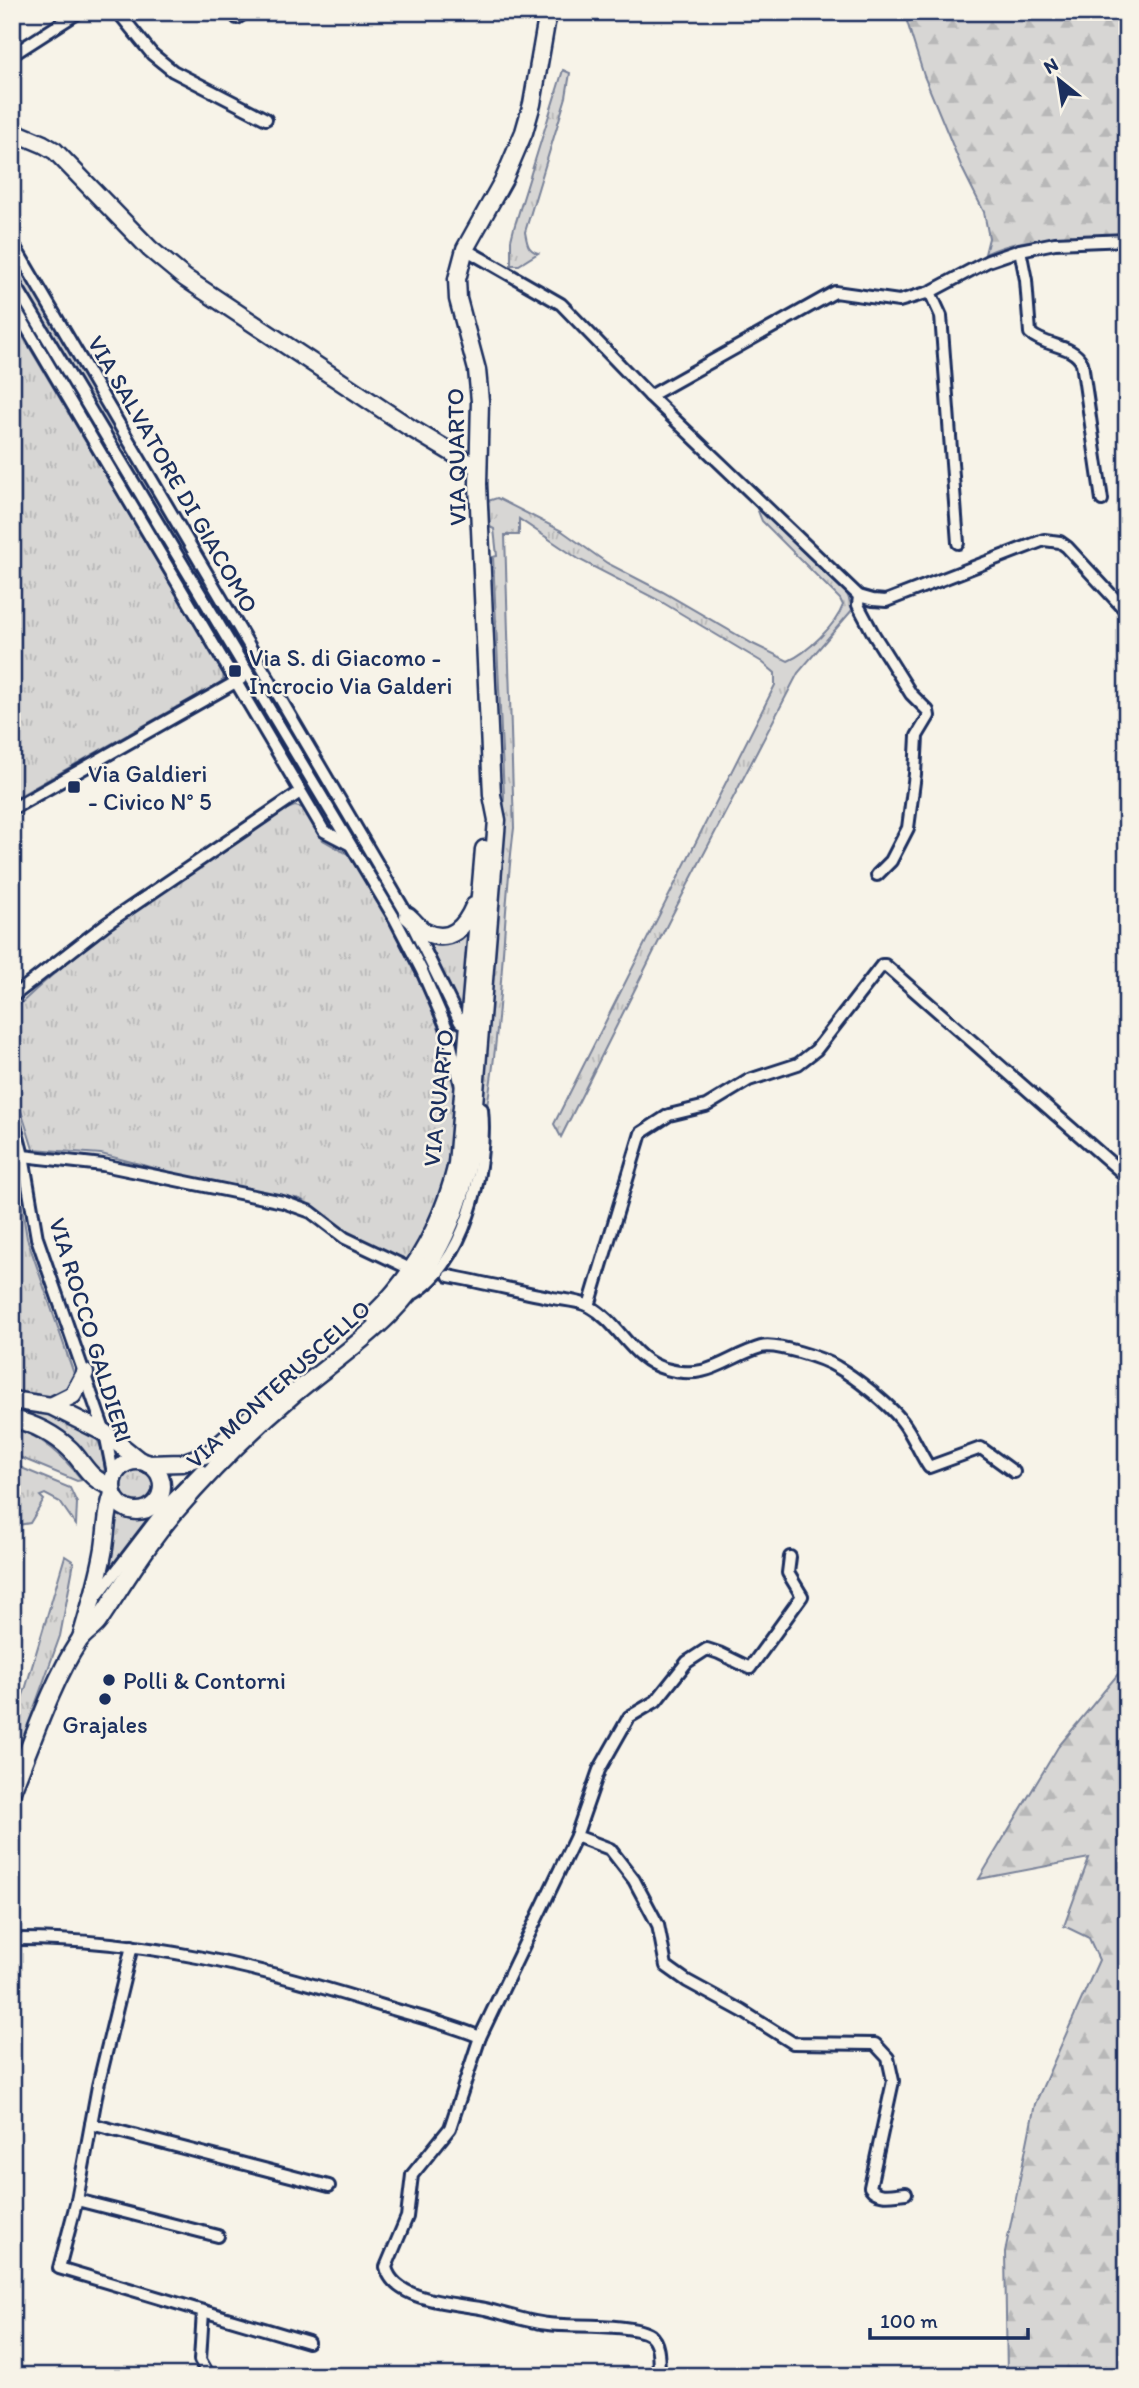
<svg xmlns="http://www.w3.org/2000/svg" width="1139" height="2388" viewBox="0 0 1139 2388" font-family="Itim,sans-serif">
	<defs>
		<pattern id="grass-tufts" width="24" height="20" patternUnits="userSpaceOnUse" patternTransform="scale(1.75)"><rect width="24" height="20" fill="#d7d6d4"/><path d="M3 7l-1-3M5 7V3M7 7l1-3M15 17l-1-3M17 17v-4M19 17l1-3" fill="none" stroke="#b8b8b8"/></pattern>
		<pattern id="forest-firs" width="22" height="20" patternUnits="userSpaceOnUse" patternTransform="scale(1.75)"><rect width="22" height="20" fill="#d7d6d4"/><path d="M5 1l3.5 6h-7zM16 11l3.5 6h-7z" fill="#b8b8b8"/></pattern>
	</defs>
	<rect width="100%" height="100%" fill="#f7f3e8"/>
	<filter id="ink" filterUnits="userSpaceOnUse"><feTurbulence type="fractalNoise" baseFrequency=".0143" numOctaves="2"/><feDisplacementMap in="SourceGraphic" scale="14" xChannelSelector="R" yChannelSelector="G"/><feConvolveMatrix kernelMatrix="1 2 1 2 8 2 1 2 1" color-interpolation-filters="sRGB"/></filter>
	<g filter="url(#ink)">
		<!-- grass -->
		<g fill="url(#grass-tufts)" stroke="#798299" stroke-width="2">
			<path d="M 563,70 L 570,73 L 566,97 L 525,232 C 527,242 527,250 538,253 L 519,265 L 511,265 L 511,240 L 514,228 Z"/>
			<path d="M 12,254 L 223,610 L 232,633 L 242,652 L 12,267 Z"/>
			<path d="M 12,289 L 238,670 L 235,671 L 12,295 Z"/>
			<path d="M 12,318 L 224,674 L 223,680 L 219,683 L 12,800 Z"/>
			<path d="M 497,498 L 562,531 L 607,563 L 663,592 L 753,644 L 788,661 C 807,653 836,625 843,605 L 840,599 L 762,521 L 756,506 L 847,594 L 853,609 L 798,673 L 669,921 L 561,1137 L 554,1124 L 775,685 L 775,673 L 762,662 L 660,601 L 580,560 L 519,519 L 519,535 L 505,535 L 514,828 C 502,920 503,1014 487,1106 L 478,1107 L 494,951 L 504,796 L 493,557 L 497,556 L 494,529 L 490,527 L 488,501 Z"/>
			<path d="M 295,806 L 303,808 L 310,815 L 323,840 L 351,856 L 389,919 L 427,997 L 447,1050 L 454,1078 L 456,1107 L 442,1197 L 412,1262 L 348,1234 L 323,1213 L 300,1199 L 201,1180 L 101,1154 L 33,1149 L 12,1082 L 12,1012 C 91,934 194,871 287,809 Z"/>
			<path d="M 468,929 L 471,931 L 461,1022 L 462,1012 L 426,937 Z"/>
			<path d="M 12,1148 L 27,1238 L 74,1374 C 69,1406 34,1395 12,1392 Z"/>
			<path d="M 12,1406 C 33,1410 81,1421 96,1438 C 103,1446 103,1459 105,1470 L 100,1473 L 12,1413 Z"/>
			<path d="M 12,1428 C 43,1436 63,1456 82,1480 L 77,1481 L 12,1454 Z"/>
			<path d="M 12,1464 L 70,1488 L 77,1503 L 76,1525 L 60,1502 L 45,1494 L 40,1496 L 44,1500 L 30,1523 L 12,1526 Z"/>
			<circle cx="137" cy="1486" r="19"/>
			<path d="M 118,1513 L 133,1517 L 149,1515 L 151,1517 L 104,1583 Z"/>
			<path d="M 65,1556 L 74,1562 L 60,1636 L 12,1769 L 12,1723 L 25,1690 Z"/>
		</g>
		<!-- forest -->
		<g fill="url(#forest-firs)" stroke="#798299" stroke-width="2">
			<path d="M 904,12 L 1127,12 L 1127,236 C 1080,238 1029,233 985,254 L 989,238 L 984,212 L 962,168 L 924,76 Z"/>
			<path d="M 1127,1663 L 1127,2376 L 1007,2376 L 1005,2252 L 1035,2104 L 1099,1960 L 1089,1938 L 1064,1926 L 1089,1858 L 979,1879 L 1058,1747 Z"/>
		</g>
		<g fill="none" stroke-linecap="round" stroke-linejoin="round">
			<defs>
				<g id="street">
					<path d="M 118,12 L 152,54 L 173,71 L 266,119"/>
					<path d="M 233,12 L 237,18 L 246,12"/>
					<path d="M 12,55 L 79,12"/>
					<path d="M 12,242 L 408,916 L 460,1022"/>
					<path d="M 465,249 L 561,304 L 650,396 L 859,596 L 873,600 L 886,601 L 1044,540 L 1060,542 L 1067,547 L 1127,612"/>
					<path d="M 1020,250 L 1026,280 L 1030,333 C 1045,347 1073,344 1082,363 L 1102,500"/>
					<path d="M 12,279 L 395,919 L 422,971 L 446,1026 L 461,1086"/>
					<path d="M 930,292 L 941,316 L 958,543"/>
					<path d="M 12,303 L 324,831 L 349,844"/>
					<path d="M 650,396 L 835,292 L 899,301 L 930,292 L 988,261 L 1020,250 L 1055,243 L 1127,240"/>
					<path d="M 859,596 L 858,605 L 874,635 L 911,694 L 928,711 L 929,716 L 917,736 L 915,774 L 908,828 L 891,861 L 877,875"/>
					<path d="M 12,809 L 241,679"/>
					<path d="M 12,997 L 106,924 L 300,792"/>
					<path d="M 12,1113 L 23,1156 L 37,1238 L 105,1433 L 114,1478"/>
					<path d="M 23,1156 L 103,1165 L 283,1202 L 311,1212 L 345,1238 L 404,1266"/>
					<path d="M 449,1276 C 484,1283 519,1291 553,1298 C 564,1300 580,1301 589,1306 C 620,1323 631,1360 666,1369 C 709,1381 724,1358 761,1347 C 776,1343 823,1358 837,1367 C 855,1377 890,1405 902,1421 C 913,1435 919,1452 929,1467 L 981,1448 L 1014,1472"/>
					<path d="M 407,1297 C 465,1270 488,1167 482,1109"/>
					<path d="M 589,1306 L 641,1133 L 669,1115 L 706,1106 L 749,1080 L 798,1064 L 816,1050 L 882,965 L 885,965 L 1127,1177"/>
					<path d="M 790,1557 L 788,1573 L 802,1596 L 750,1668 L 719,1653 L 707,1649 L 687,1662 L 656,1701 L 629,1717 L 599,1770 L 576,1836 L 610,1849 L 634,1880 L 658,1925 L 666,1966 L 687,1981 L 742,2011 L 793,2043 L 875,2044 L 888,2058 L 893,2081 L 870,2187 C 878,2199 894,2194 906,2193"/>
					<path d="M 94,1600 L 166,1506 L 201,1470"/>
					<path d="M 576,1836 L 480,2037 L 450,2128 L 412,2175 L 407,2217 L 386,2267 C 394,2302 456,2303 485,2309 C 506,2314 527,2322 548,2324 C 571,2327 633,2323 650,2335 C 661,2344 658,2363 659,2376"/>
					<path d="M 12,1939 C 142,1938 260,1967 383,2006 C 415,2016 449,2024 480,2037"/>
					<path d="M 132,1946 L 98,2086 L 77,2200 L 59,2268 L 203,2311 L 200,2360 L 209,2376"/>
					<path d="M 91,2124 L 329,2186"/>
					<path d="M 77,2200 L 218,2236"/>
					<path d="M 203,2311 L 308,2342"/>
				</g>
				<g id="secondary">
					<path d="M 12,131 L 43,144 L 55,151 L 150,249 L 185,278 L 409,427 L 469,463 L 478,465"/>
					<path d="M 408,916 C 414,921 419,928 425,932 C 451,945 466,925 474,906"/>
					<path d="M 373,1315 C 417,1273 443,1222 457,1164 L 484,849"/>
					<path d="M 12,1400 L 51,1406 L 105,1433 L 140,1461"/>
					<path d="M 51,1406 L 73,1395 L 85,1373"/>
					<path d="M 12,1419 C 33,1423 56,1435 71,1450 C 85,1465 90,1481 112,1486"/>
					<circle cx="137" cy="1486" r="25"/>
					<path d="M 148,1464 L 182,1463 L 210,1453 L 285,1387"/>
					<path d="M 81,1638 C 89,1609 99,1579 104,1548 C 107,1528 106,1512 113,1494"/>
					<path d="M 12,1791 C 32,1743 51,1684 79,1641 C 84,1633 93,1629 98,1622 C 123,1585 145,1547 174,1513 C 211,1470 251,1430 295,1393 C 326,1367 360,1344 389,1315 C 436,1268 464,1207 471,1141 L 497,820 L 492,795 L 478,484 L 480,401 L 477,370 L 458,299 L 457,279 L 465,249 L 504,179 L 524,132 L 532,104 L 548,12"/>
				</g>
			</defs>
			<!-- street casing -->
			<use href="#street" stroke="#1b2f5e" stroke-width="16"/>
			<!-- secondary casing -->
			<use href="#secondary" stroke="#1b2f5e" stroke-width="21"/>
			<!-- street -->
			<use href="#street" stroke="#f7f3e8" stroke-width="10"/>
			<!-- secondary -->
			<use href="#secondary" stroke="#f7f3e8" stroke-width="16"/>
		</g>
	</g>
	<!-- markers -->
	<g fill="#1b2f5e" stroke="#f7f3e8" stroke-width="2.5">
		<rect x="228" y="664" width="14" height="14" rx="3.5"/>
		<rect x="67" y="780" width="14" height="14" rx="3.5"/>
		<circle cx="109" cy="1680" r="7"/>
		<circle cx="105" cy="1699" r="7"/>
	</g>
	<g text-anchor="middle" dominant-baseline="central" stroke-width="5" stroke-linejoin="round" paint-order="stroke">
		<!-- street labels -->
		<g font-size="24" fill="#1b2f5e" stroke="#f7f3e8">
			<text transform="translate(456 457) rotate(-91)">VIA QUARTO</text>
			<text transform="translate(173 474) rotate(60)">VIA SALVATORE DI GIACOMO</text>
			<text transform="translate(438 1098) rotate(-84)">VIA QUARTO</text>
			<text transform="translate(91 1330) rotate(73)">VIA ROCCO GALDIERI</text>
			<text transform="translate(278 1384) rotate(-42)">VIA MONTERUSCELLO</text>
		</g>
		<!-- poi labels -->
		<g font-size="24" fill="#1b2f5e" stroke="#f7f3e8" text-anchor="start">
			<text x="249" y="657">Via S. di Giacomo -<tspan x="249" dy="28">Incrocio Via Galderi</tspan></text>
			<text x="88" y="773">Via Galdieri<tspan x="88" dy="28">- Civico N° 5</tspan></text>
			<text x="123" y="1680">Polli &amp; Contorni</text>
			<text x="105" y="1724" text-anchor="middle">Grajales</text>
		</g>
	</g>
	<!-- margin -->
	<rect width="1139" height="2388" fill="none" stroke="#f7f3e8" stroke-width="42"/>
	<rect x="21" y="21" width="1097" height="2346" fill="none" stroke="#1b2f5e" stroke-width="2.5" filter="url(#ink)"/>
	<!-- north arrow -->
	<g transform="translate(1059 80) rotate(330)" stroke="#f7f3e8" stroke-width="5" paint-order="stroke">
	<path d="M0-5L12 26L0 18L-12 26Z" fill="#1b2f5e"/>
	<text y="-10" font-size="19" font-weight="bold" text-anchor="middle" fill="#1b2f5e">N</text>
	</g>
	<!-- scale -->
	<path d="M870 2328v10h158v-10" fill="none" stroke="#1b2f5e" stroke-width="3.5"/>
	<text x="880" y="2328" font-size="21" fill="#1b2f5e" stroke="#f7f3e8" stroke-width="5" paint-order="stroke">100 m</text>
</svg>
